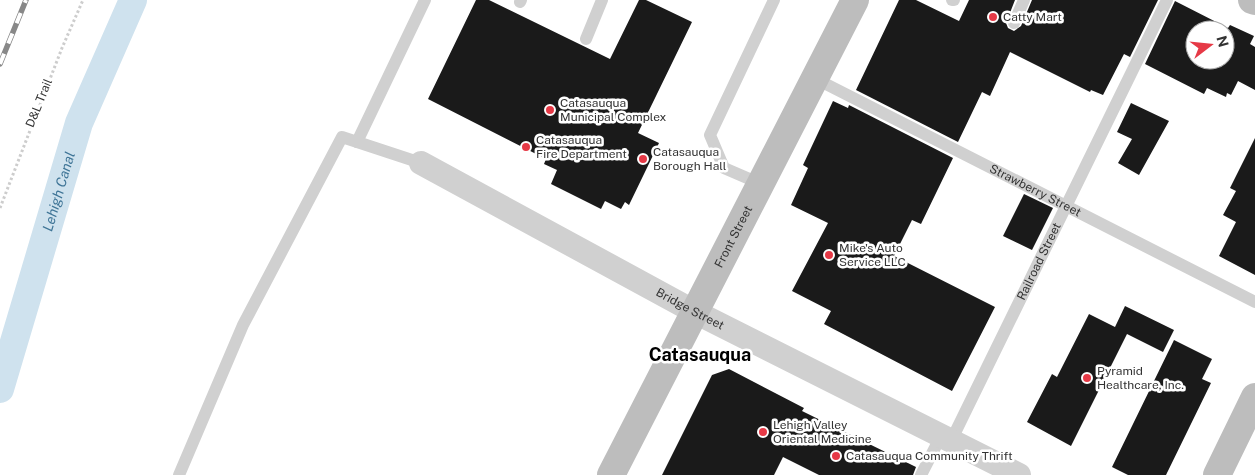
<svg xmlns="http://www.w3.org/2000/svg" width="1255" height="475" viewBox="0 0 1255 475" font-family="'Public Sans',sans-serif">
	<rect width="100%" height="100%" fill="#fff"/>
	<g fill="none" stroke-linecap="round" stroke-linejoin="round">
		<!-- canal -->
		<path stroke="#cfe2ee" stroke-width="28" id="s1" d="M 0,389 L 79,123 L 133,0"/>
	</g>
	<!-- building -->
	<g fill="#1a1a1a" fill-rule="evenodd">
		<path d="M 476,0 L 489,0 L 610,59 L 639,0 L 646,0 L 692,22 L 638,133 L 659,143 L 629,205 L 625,202 L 621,209 L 605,201 L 601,209 L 551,184 L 557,170 L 544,164 L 546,159 L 428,99 Z"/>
		<path d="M 899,0 L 916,0 L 959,21 L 969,0 L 1015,0 L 1006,23 L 1008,28 L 1014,31 L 1021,26 L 1032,0 L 1158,0 L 1130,57 L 1124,54 L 1103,95 L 1091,90 L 1090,92 L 1010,52 L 990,96 L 982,92 L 958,142 L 856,90 Z"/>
		<path d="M 1175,1 L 1228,28 L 1230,25 L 1254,36 L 1250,44 L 1255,47 L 1255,90 L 1238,81 L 1231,95 L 1227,93 L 1226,97 L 1207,88 L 1204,94 L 1145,64 ZM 1195,30 L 1225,30 L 1225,60 L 1195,60 Z"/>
		<path d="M 833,101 L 848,108 L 849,105 L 953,158 L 921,224 L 912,220 L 894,256 L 995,307 L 952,391 L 824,324 L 831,311 L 792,291 L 828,223 L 791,205 L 808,168 L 803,165 Z"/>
		<path d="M 1131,103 L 1169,121 L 1139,175 L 1118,163 L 1132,139 L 1117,132 Z"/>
		<path d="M 1255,138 L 1255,275 L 1219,256 L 1236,222 L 1223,215 L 1236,191 L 1230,188 Z"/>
		<path d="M 1024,194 L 1053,208 L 1032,250 L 1003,236 Z"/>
		<path d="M 1125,306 L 1174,330 L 1163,352 L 1127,334 L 1071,446 L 1027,422 L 1052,374 L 1057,377 L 1089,314 L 1115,327 Z"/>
		<path d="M 1174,340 L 1212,359 L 1202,379 L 1211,383 L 1166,475 L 1128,475 L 1112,467 Z"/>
		<path d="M 729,369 L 804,408 L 802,411 L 916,467 L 913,475 L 819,475 L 783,457 L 774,475 L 662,475 L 712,375 Z"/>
	</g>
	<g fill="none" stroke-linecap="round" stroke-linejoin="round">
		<!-- path -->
		<path stroke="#cdcdcd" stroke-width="3" stroke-dasharray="2.5 2.5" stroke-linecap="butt" d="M 0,208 L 62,48 L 83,0"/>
		<!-- service -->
		<g stroke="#d0d0d0" stroke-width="12">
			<path d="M 952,0 L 954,0"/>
			<path d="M 520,2 L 521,0"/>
			<path d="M 1014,23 L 1024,0"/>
			<path d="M 586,39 L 602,0"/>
			<path id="s2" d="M 816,79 L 1255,302"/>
			<path d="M 357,142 L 425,0"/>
			<path d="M 761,184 L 724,168 L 710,135 L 774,0"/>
			<path id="s3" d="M 951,441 L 1167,0"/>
			<path d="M 179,475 L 243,325 L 342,137 L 421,163"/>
			<path d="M 921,475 L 941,436"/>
		</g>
		<!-- minor -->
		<path stroke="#d0d0d0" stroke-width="24" id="s4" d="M 421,163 L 695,312 L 1019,475"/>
		<!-- secondary -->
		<g stroke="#bdbdbd" stroke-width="28">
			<path d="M 1252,0 L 1255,1"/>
			<path id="s5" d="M 611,475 L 855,0"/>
			<path d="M 1217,475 L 1255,397"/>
		</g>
		<defs>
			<path id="rail" d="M 0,64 L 26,0"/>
		</defs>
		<!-- rail casing -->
		<use href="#rail" stroke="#888" stroke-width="5.5"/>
		<!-- rail -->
		<use href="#rail" stroke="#fff" stroke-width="4" stroke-dasharray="11" stroke-linecap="butt"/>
	</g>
	<!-- markers -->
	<g fill="#e63946" stroke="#fff" stroke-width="2">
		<circle cx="993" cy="17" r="5"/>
		<circle cx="550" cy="110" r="5"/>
		<circle cx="526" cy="147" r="5"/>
		<circle cx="643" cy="159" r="5"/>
		<circle cx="829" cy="255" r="5"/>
		<circle cx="1087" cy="378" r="5"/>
		<circle cx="763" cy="432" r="5"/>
		<circle cx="836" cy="456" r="5"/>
	</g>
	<g text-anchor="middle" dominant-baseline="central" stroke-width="5" stroke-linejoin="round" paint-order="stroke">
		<!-- poi labels -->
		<g font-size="12" fill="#333" stroke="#fff" text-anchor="start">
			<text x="1003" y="17">Catty Mart</text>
			<text x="560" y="103">Catasauqua<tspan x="560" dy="14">Municipal Complex</tspan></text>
			<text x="536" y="140">Catasauqua<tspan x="536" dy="14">Fire Department</tspan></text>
			<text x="653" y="152">Catasauqua<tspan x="653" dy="14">Borough Hall</tspan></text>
			<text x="839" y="248">Mike's Auto<tspan x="839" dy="14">Service LLC</tspan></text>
			<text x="1097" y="371">Pyramid<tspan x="1097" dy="14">Healthcare, Inc.</tspan></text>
			<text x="773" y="425">Lehigh Valley<tspan x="773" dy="14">Oriental Medicine</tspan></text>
			<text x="846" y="456">Catasauqua Community Thrift</text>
		</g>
		<!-- street labels -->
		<g font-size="12" fill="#333" stroke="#fff">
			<text transform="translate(39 103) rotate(-68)">D&amp;L Trail</text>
			<text stroke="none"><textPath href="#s2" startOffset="246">Strawberry Street</textPath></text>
			<text stroke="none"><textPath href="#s5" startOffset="268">Front Street</textPath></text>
			<text stroke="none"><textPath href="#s3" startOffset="200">Railroad Street</textPath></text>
			<text stroke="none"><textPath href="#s4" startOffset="306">Bridge Street</textPath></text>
		</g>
		<!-- water labels -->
		<g font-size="14" font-style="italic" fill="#3f7597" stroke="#fff">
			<text stroke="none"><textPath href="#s1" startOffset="206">Lehigh Canal</textPath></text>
		</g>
		<!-- district labels -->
		<g font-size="18" font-weight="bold" fill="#000" stroke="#fff">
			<text x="700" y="354">Catasauqua</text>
		</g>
	</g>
	<!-- north arrow -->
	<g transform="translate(1210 45) rotate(74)"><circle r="24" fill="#ffffff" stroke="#adadad"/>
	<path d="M0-4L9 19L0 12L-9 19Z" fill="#e63946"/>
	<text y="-8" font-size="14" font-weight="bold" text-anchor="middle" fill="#333333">N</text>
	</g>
</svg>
